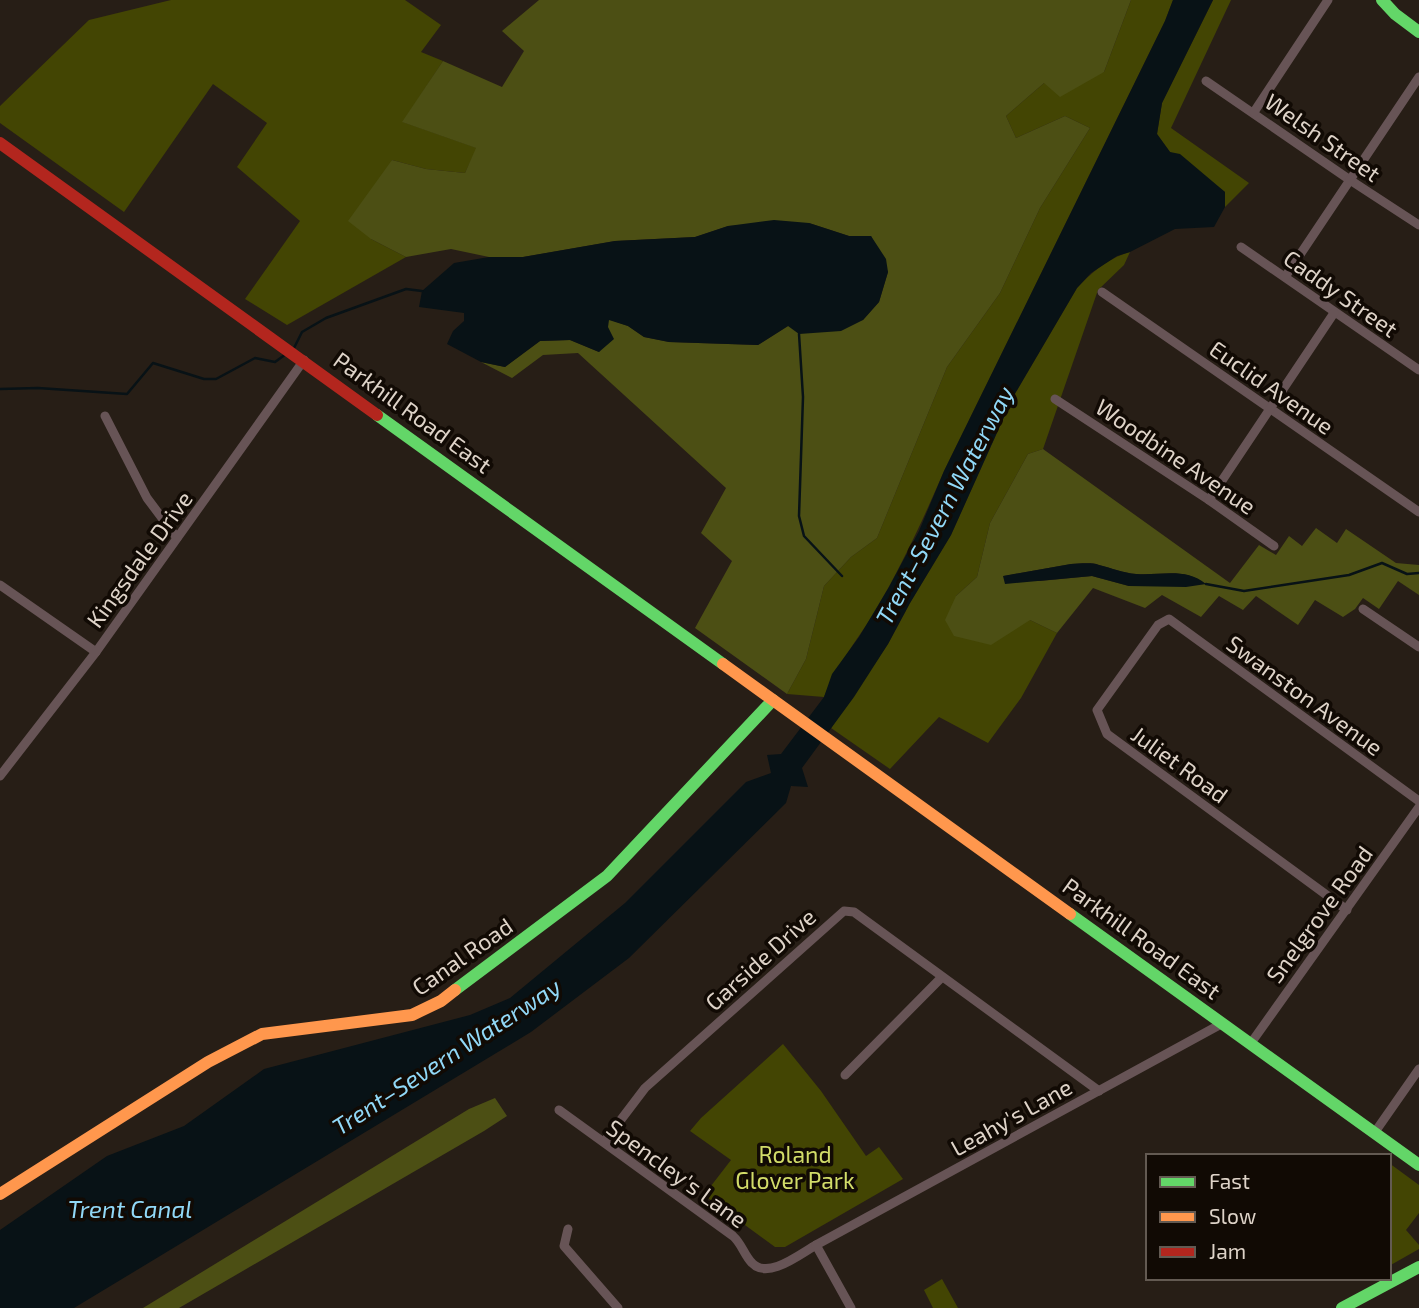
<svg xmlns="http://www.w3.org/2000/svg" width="1419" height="1308" viewBox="0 0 1419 1308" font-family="'Exo 2',sans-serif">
	<rect width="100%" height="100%" fill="#271e16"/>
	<!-- green -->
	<g fill="#434503">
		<path d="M 171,0 L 405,0 L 441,25 L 421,52 L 443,61 L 403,122 L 477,148 L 465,173 L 426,169 L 392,160 L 371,239 L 406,257 L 287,325 L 245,299 L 300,221 L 237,167 L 267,123 L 213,84 L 124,212 L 0,123 L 0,106 L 89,20 Z"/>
		<path d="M 1131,0 L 1173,0 L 1165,21 L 944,471 C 923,520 901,567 874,613 C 857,641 835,666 824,697 L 787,694 L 806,659 L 824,586 L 851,557 L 877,538 L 947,367 L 1000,293 L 1040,208 L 1090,128 L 1065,116 L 1016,138 L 1006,116 L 1044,83 L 1104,72 Z"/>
		<path d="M 1213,0 L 1231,0 L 1171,128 L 1249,183 L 1225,207 L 1225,192 L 1170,152 L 1157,134 L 1162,103 Z"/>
		<path d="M 1130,252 L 1124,265 L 1098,290 L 1043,449 L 1028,454 L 990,523 L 977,577 L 956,596 L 1030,620 L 1057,633 L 1021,698 L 988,743 L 939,717 L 890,769 L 831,728 L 888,644 L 910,603 L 951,535 L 1013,397 L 1077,288 C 1092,272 1108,258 1130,252 Z"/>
		<path d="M 783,1044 L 821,1091 L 866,1156 L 879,1147 L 903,1179 L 785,1247 L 775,1247 L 704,1195 L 731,1160 L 690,1131 L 701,1118 Z"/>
		<path d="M 1389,1163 L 1419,1185 L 1419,1213 L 1406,1230 L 1419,1245 L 1419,1249 L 1389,1266 Z"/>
		<path d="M 942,1279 L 958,1308 L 933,1308 L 924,1290 Z"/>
	</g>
	<!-- forest -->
	<g fill="#4c4f14" fill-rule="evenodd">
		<path d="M 539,0 L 1131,0 L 1104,72 L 1060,97 L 1044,83 L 1006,116 L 1016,138 L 1065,116 L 1090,128 L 1040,208 L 1000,293 L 947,367 L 877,538 L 851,557 L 824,586 L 806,659 L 787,694 L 695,628 L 732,561 L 701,533 L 726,488 L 578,353 L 543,355 L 512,378 L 481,362 L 505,367 L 540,341 L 570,340 L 599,352 L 608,327 L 608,319 L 628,326 L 644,337 L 669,342 L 758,345 L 788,326 L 863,320 L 879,302 L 888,272 L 871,236 L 849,236 L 809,223 L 728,226 L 695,237 L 615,241 L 523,257 L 489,257 L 451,249 L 406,257 L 371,239 L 348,221 L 392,160 L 426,169 L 465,173 L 476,148 L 402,122 L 443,61 L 502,87 L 524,51 L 502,31 Z"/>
		<path d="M 1043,449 L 1230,583 L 1259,545 L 1276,555 L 1289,536 L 1302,546 L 1316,528 L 1337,543 L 1346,529 L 1396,563 L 1419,565 L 1419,595 L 1398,581 L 1379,609 L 1363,598 L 1355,609 L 1343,617 L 1315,600 L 1298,625 L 1256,596 L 1243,610 L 1219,596 L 1201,617 L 1162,595 L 1145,608 L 1093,588 L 1057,633 L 1030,620 L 991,645 L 954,636 L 945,620 L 956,596 L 977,577 L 990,523 L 1028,454 ZM 1071,564 C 1080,564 1090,562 1099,565 C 1111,568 1123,573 1136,574 C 1160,576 1184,567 1205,584 L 1129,586 L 1092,576 L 1040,581 L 1004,576 Z"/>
		<path d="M 495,1098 L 507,1116 L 484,1131 L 179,1308 L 143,1308 L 469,1109 Z"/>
	</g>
	<!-- water -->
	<g fill="#081216">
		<path d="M 1173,0 L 1213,0 L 1162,103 L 1157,134 L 1170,152 L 1180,154 L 1225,192 L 1225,207 L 1214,227 L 1175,229 L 1130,252 L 1117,256 L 1091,273 L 1077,288 L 1013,397 L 951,535 L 910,603 L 888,644 L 854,697 L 802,768 L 808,787 L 791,786 L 786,803 L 629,958 L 531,1032 L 74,1308 L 0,1308 L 0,1230 L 107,1156 L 184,1126 L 264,1069 L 470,1015 L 510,998 L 625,903 L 746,782 L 771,773 L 767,755 L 781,754 L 824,697 L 832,674 L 859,637 L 889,587 L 919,531 L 944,471 L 1165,21 Z"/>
		<path d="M 774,220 L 809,223 L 849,236 L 871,236 L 886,259 L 888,272 L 879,302 L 863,320 L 841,331 L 799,334 L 788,326 L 758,345 L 669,342 L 644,337 L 628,326 L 609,320 L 608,327 L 614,339 L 599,352 L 570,340 L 540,341 L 505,367 L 481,362 L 447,344 L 453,331 L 464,321 L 464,313 L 419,307 L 422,291 L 454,263 L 489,257 L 523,257 L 615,241 L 695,237 L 728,226 Z"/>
		<path d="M 1071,564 C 1080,564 1090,562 1099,565 C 1112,568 1123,573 1136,574 C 1161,576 1185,567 1206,584 L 1186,587 L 1129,586 L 1092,576 L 1005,584 L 1003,576 Z"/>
	</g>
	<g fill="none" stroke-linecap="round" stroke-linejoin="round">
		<!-- stream -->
		<g stroke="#081216" stroke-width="2.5">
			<path d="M 799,334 L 803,397 L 799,516 L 804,536 L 842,576"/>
			<path d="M 294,348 L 302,332 L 326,318 L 406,289 L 422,291"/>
			<path d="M 0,389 L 38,388 L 127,394 L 153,363 L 204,379 L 216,379 L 255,358 L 275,362 L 286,354"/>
			<path d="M 1206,584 L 1244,591 L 1349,575 L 1382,563 L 1407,574 L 1419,573"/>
		</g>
		<!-- street -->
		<g stroke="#675456" stroke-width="9">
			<path d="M 1206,81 L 1350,180 L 1419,225"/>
			<path d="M 1254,112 L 1328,0"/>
			<path d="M 1241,247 L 1419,370"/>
			<path d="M 1285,277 L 1419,77"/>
			<path d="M 1102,292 L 1419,512"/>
			<path d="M 1055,399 L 1209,500 L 1274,546"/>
			<path d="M 105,416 L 147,498 L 177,538"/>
			<path d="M 1209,500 L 1334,313"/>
			<path d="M 0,585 L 96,652"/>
			<path d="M 1363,609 L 1419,647"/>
			<path d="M 0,776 L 96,652 L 304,360"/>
			<path d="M 1347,910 L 1107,734 L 1097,710 L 1158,625 L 1169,619 L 1419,801"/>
			<path d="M 1251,1043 L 1419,807"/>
			<path d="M 845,1075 L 942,977"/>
			<path d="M 559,1110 L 733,1236 C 742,1244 744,1255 752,1263 C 768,1280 800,1254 816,1245 L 1223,1023"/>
			<path d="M 1375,1132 L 1419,1069"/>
			<path d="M 604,1142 L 645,1088 L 844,911 L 854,912 L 1099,1091"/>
			<path d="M 568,1229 L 564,1246 L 618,1308"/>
			<path d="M 816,1245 L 851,1308"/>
		</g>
		<!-- fast -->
		<g stroke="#63d668" stroke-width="12">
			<path d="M 1382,0 L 1395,14 L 1419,32"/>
			<path d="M 377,415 L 723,664"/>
			<path d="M 1070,914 L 1419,1165"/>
			<path d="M 455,990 L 607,876 L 773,700"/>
			<path d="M 1342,1308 L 1419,1267"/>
		</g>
		<!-- slow -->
		<g stroke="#ff974d" stroke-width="12">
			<path d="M 723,664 L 1070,914"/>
			<path d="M 0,1194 L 208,1062 L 262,1034 L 412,1015 L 441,1001 L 455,990"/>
		</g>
		<!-- jam -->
		<path stroke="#b3261e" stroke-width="12" d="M 0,143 L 377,415"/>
	</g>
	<g text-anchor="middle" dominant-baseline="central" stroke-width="7" stroke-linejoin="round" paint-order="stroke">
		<!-- street labels -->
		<g font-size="23" fill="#ded3c8" stroke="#110a04">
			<text transform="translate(1323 137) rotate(35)">Welsh Street</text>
			<text transform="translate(1341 293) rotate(35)">Caddy Street</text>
			<text transform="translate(1272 387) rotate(35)">Euclid Avenue</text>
			<text transform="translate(413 412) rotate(36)">Parkhill Road East</text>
			<text transform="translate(1176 456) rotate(34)">Woodbine Avenue</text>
			<text transform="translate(139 559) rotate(-54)">Kingsdale Drive</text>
			<text transform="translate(1305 695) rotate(36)">Swanston Avenue</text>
			<text transform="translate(1180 764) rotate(36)">Juliet Road</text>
			<text transform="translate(1319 914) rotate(-54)">Snelgrove Road</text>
			<text transform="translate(1142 938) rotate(36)">Parkhill Road East</text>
			<text transform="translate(462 956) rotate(-35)">Canal Road</text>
			<text transform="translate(760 959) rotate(-42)">Garside Drive</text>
			<text transform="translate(1011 1117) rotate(-29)">Leahy's Lane</text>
			<text transform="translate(677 1173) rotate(36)">Spencley's Lane</text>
		</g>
		<!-- park labels -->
		<g font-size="23" fill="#d2dc69" stroke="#110a04">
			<text x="795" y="1154">Roland<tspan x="795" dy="26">Glover Park</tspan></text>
		</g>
		<!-- water labels -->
		<g font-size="24" font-style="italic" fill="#91d8f7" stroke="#110a04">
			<text transform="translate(944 505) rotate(-62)">Trent–Severn Waterway</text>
			<text transform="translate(446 1056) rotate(-33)">Trent–Severn Waterway</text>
			<text x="130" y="1208">Trent Canal</text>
		</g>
	</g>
	<!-- legend -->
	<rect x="1146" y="1154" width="245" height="126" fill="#110a04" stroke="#635a52" stroke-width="2"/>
	<rect x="1160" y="1177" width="35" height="10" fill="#63d668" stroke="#635a52" stroke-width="2"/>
	<text x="1209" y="1189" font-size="21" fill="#ded3c8">Fast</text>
	<rect x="1160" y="1212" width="35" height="10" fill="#ff974d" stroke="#635a52" stroke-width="2"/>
	<text x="1209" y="1224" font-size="21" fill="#ded3c8">Slow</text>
	<rect x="1160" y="1247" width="35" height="10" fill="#b3261e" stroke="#635a52" stroke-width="2"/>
	<text x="1209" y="1259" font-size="21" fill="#ded3c8">Jam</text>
</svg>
